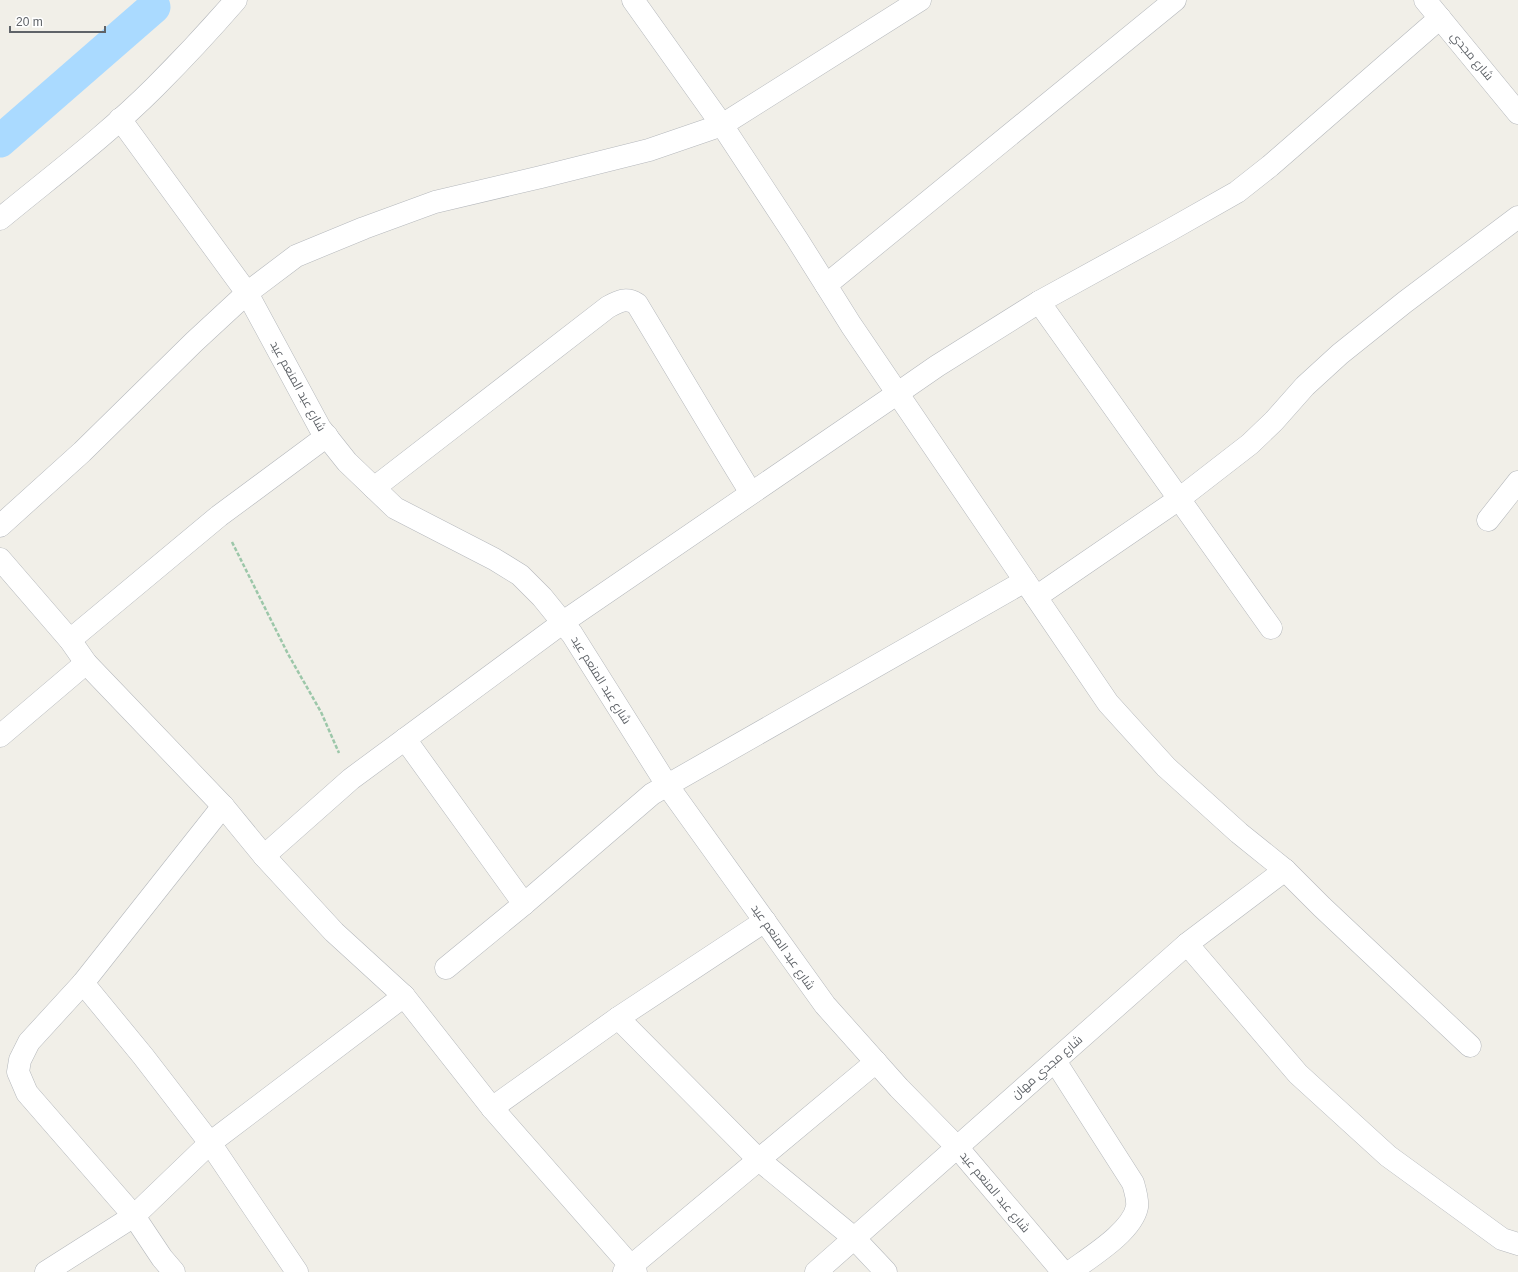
<svg xmlns="http://www.w3.org/2000/svg" width="1518" height="1272" viewBox="0 0 1518 1272" font-family="Helvetica,Cairo,sans-serif">
	<rect width="100%" height="100%" fill="#f1efe8"/>
	<g fill="none" stroke-linecap="round" stroke-linejoin="round">
		<!-- canal -->
		<path stroke="#aadaff" stroke-width="33" d="M 0,141 L 154,7"/>
		<defs>
			<g id="minor">
				<path d="M 633,0 L 722,125 L 797,239 L 851,325 L 1108,703 L 1166,767 L 1239,833 L 1285,870 L 1322,907 L 1470,1046"/>
				<path d="M 1425,0 L 1518,113"/>
				<path d="M 120,119 L 247,293 L 320,428 L 347,462 L 395,508 L 494,559 L 520,575 L 542,597 L 572,634 L 667,785 L 825,1005 L 899,1088 L 957,1147 L 1063,1272"/>
				<path d="M 0,219 C 52,176 107,135 155,87 C 183,59 210,30 236,0"/>
				<path d="M 826,285 L 1175,0"/>
				<path d="M 1039,302 L 1271,628"/>
				<path d="M 374,488 L 608,307 C 619,301 626,297 637,304 C 675,367 712,430 751,493"/>
				<path d="M 1488,520 L 1518,482"/>
				<path d="M 0,526 L 82,452 L 194,342 L 247,293 L 296,256 L 364,228 L 435,202 L 541,177 L 649,150 L 722,125 L 920,0"/>
				<path d="M 0,559 L 70,640 L 86,663 L 223,806 L 264,856 L 334,932 L 404,996 L 492,1108 L 636,1272"/>
				<path d="M 1036,597 L 1179,499 L 1250,444 L 1274,421 L 1305,386 L 1340,354 L 1405,302 L 1518,217"/>
				<path d="M 70,640 L 219,516 L 327,436"/>
				<path d="M 0,736 L 86,663"/>
				<path d="M 405,739 L 524,904"/>
				<path d="M 264,856 L 351,779 L 569,618 L 898,393 L 937,366 L 1039,302 L 1170,230 L 1237,192 L 1270,166 L 1440,18"/>
				<path d="M 1187,944 L 1298,1074 L 1388,1156 L 1502,1239 L 1518,1244"/>
				<path d="M 446,968 L 524,904 L 652,794 L 1025,581"/>
				<path d="M 83,983 L 143,1056 L 210,1143 L 297,1272"/>
				<path d="M 618,1018 L 765,921"/>
				<path d="M 1055,1061 L 1133,1183 C 1135,1190 1138,1199 1137,1207 C 1132,1232 1090,1257 1070,1272"/>
				<path d="M 492,1108 L 618,1018 L 759,1160 L 854,1238 L 886,1272"/>
				<path d="M 46,1272 L 134,1216 L 210,1143 L 404,996"/>
				<path d="M 174,1272 L 162,1258 L 134,1216 L 27,1093 L 18,1072 L 20,1060 L 29,1042 L 83,983 L 223,806"/>
				<path d="M 624,1272 L 876,1062"/>
				<path d="M 816,1272 L 1187,944 L 1285,870"/>
			</g>
		</defs>
		<!-- minor casing -->
		<use href="#minor" stroke="#b5b8bc" stroke-width="23"/>
		<!-- path -->
		<path stroke="#9cc7a9" stroke-width="2.5" stroke-dasharray="4 2" stroke-linecap="butt" d="M 232,542 L 288,654 L 321,712 L 339,753"/>
		<!-- minor -->
		<use href="#minor" stroke="#fff" stroke-width="22"/>
	</g>
	<g text-anchor="middle" dominant-baseline="central" stroke-width="3.5" stroke-linejoin="round" paint-order="stroke">
		<!-- street labels -->
		<g font-size="12" fill="#5f6368" stroke="#fff">
			<text transform="translate(1472 56) rotate(50)">شارع مجدي</text>
			<text transform="translate(298 386) rotate(61)">شارع عبد المنعم عيد</text>
			<text transform="translate(601 680) rotate(58)">شارع عبد المنعم عيد</text>
			<text transform="translate(783 947) rotate(55)">شارع عبد المنعم عيد</text>
			<text transform="translate(1047 1067) rotate(-41)">شارع مجدي مهان</text>
			<text transform="translate(995 1192) rotate(50)">شارع عبد المنعم عيد</text>
		</g>
	</g>
	<!-- scale -->
	<path d="M10 26v6h95v-6" fill="none" stroke="#5f6368" stroke-width="2"/>
	<text x="16" y="26" font-size="12" fill="#5f6368" stroke="#ffffff" stroke-width="3" paint-order="stroke">20 m</text>
</svg>
